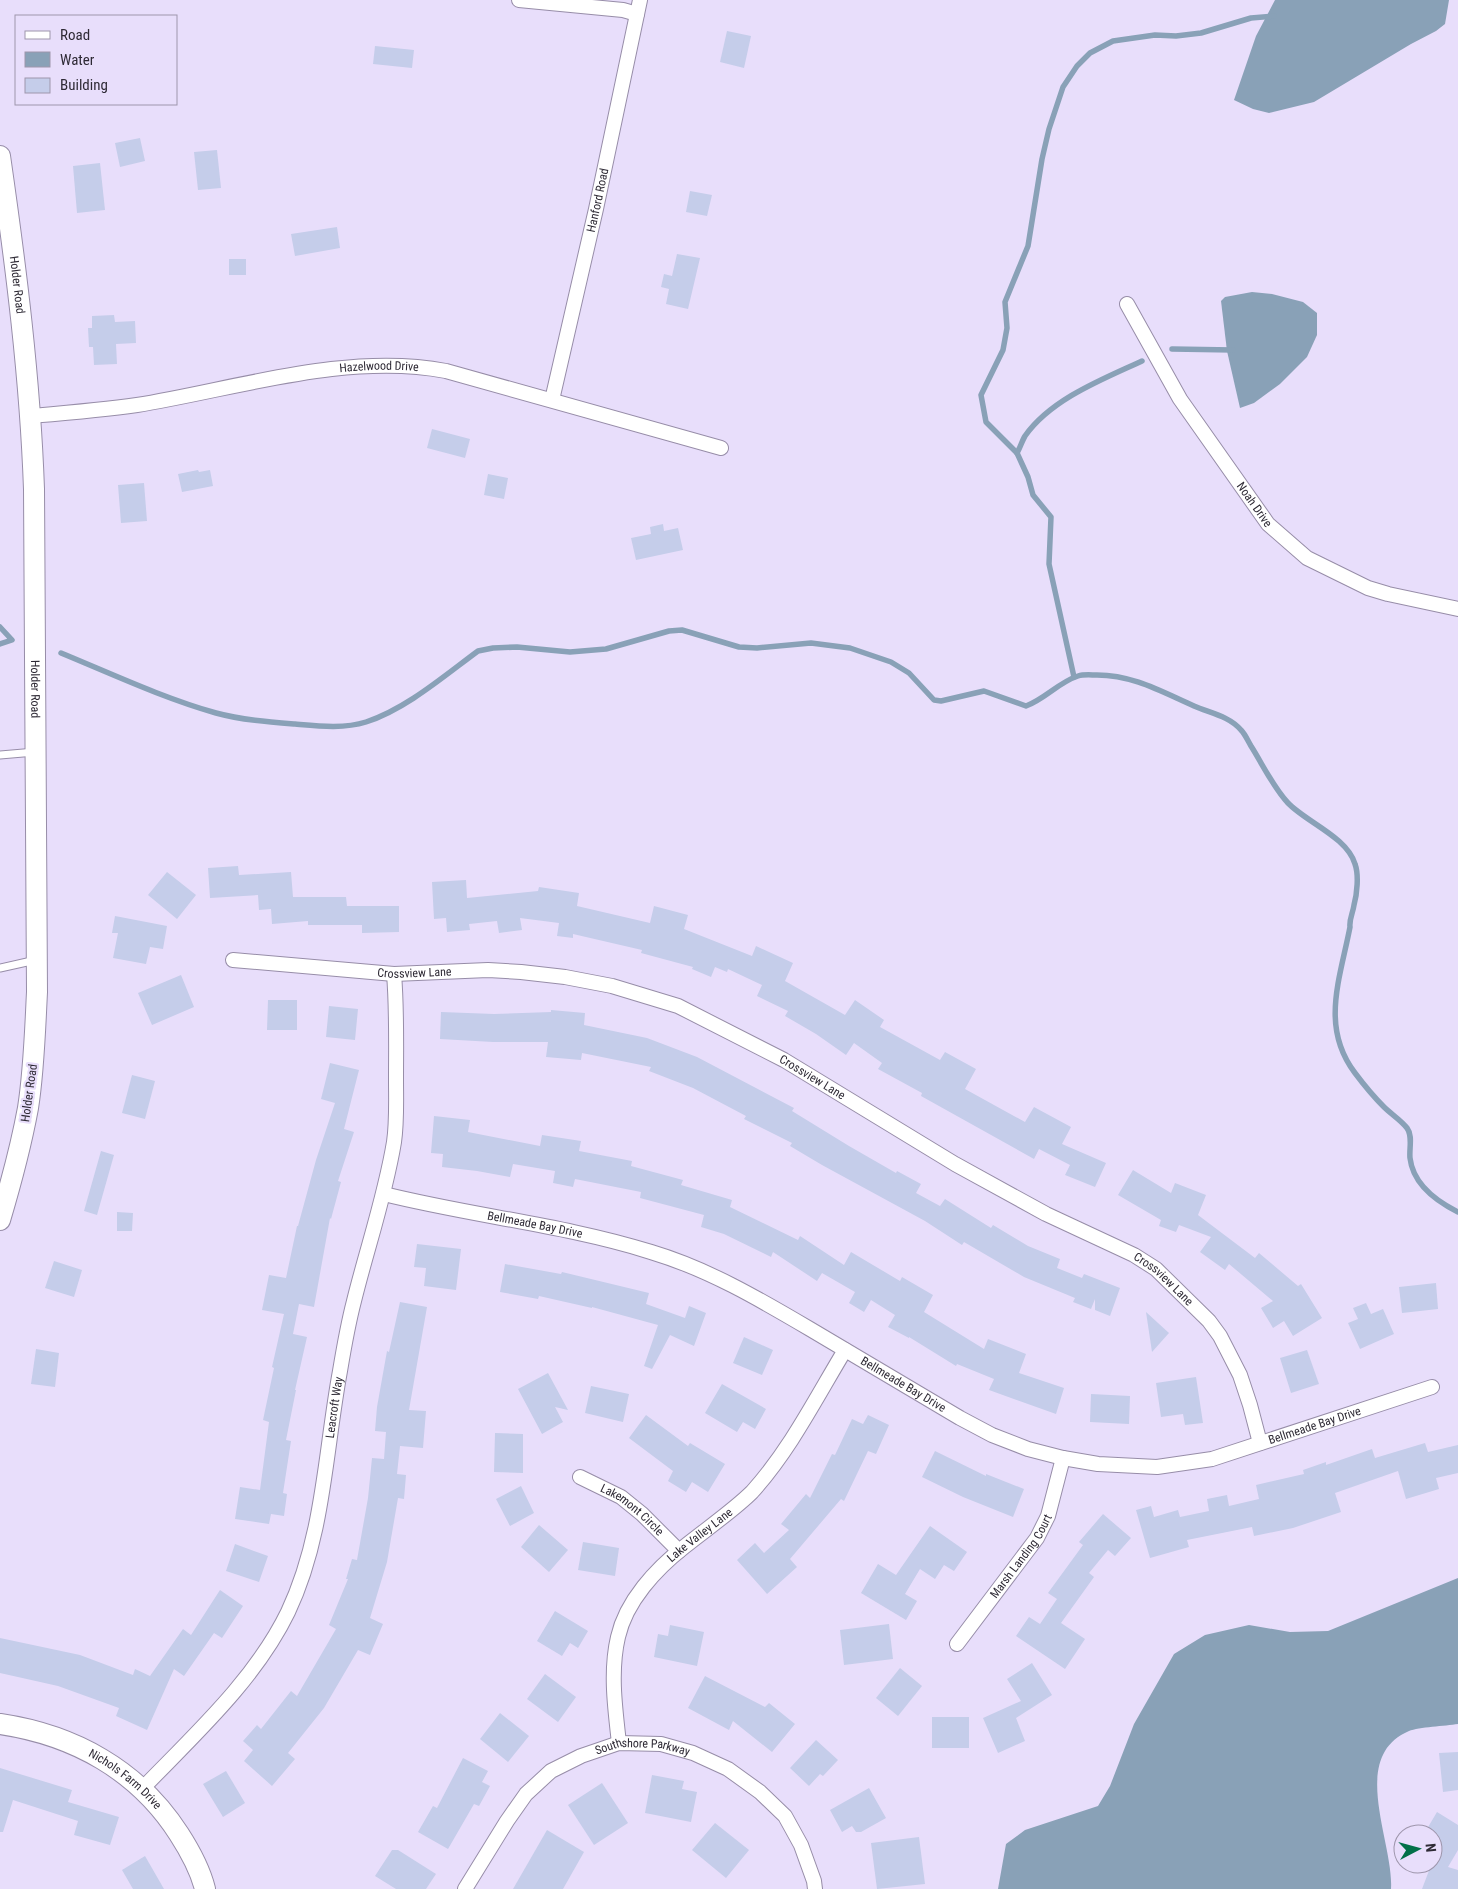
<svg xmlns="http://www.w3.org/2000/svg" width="1458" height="1889" viewBox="0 0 1458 1889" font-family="'Roboto Condensed',sans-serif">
	<rect width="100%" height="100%" fill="#e8defb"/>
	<!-- water -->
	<g fill="#89a1b7">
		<path d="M 1275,0 L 1449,0 L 1445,24 L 1436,31 L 1411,44 L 1314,102 L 1269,113 L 1253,109 L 1234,100 L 1256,36 Z"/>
		<path d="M 1252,292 L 1272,294 L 1303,302 L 1317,313 L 1317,335 L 1307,357 L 1280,384 L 1254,403 L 1240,408 L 1227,351 L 1221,301 L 1225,297 Z"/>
		<path d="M 1458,1578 L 1458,1724 C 1445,1726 1419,1727 1409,1731 C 1348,1757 1394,1842 1391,1889 L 998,1889 L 1006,1844 L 1025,1830 L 1098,1806 L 1110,1786 L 1134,1724 L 1174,1654 L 1205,1635 L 1249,1625 L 1290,1632 L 1328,1631 Z"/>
	</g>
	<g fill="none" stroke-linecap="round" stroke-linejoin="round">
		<!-- stream -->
		<g stroke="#89a1b7" stroke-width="5.5">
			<path d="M 1172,349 L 1233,350"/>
			<path d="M 1017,453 C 1020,448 1022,441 1025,436 C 1051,399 1103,379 1142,361"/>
			<path d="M 0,627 L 12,640 L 0,644"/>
			<path d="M 61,653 C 112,674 163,698 216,713 C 242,720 269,722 295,724 C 318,726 344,729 366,722 C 406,709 444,676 478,651 L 493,648 L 517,647 L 570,652 L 606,649 L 669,631 L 682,630 L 739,647 L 757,648 L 811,643 L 850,648 L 891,662 L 909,673 L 934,700 L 941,701 L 984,691 L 1026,706 C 1045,699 1059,682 1078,676 C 1084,674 1091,675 1097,675 C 1133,675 1162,692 1194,706 C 1210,713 1229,716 1241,730 C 1245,734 1248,741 1251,746 C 1263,765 1273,787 1288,803 C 1306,822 1347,837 1355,864 C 1359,875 1357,894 1354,905 C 1353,913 1349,919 1350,927 C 1340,979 1320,1027 1355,1073 C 1364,1085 1374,1097 1384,1107 C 1391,1114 1401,1120 1407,1128 C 1413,1136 1409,1148 1410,1158 C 1413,1184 1436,1201 1458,1212"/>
			<path d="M 1074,677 L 1049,564 L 1051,517 L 1033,495 L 1028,477 L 1017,453 L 986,422 L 981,395 L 1003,350 L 1007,328 L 1005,302 L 1028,246 L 1042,159 L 1049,129 L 1063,87 L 1077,66 L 1090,53 L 1113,41 L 1155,35 L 1176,36 L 1201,33 L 1251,18 L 1274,16"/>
		</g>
	</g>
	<!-- building -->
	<g fill="#c5cdea">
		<path d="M 727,31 L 751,36 L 744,68 L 720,62 Z"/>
		<path d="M 375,46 L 414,50 L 412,68 L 373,64 Z"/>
		<path d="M 140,138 L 145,161 L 120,167 L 115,143 Z"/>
		<path d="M 217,150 L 221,188 L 198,190 L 194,152 Z"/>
		<path d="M 100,163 L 105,210 L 77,213 L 73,166 Z"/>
		<path d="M 690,191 L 712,195 L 707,216 L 686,212 Z"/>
		<path d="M 337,227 L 340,248 L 295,256 L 291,234 Z"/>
		<path d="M 677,254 L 700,258 L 688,309 L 666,304 L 669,289 L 661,287 L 664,274 L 672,276 Z"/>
		<rect x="229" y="259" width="17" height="16"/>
		<path d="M 114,315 L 115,322 L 135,321 L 136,343 L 116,344 L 117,364 L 94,365 L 93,347 L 89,347 L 88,328 L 92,328 L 92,316 Z"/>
		<path d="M 432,429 L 470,439 L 465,458 L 427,448 Z"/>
		<path d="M 198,470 L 199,472 L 210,470 L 213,486 L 182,492 L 178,474 Z"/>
		<path d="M 488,474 L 508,478 L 504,499 L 484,495 Z"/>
		<path d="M 144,483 L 147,521 L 121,523 L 118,485 Z"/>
		<path d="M 663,524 L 664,531 L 678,528 L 683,550 L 636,560 L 631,538 L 651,534 L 650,527 Z"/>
		<path d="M 238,866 L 239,875 L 291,872 L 293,897 L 346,897 L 347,906 L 399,906 L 399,932 L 362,933 L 362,925 L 308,925 L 308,921 L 272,924 L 271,909 L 259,910 L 258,895 L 210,898 L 208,868 Z"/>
		<path d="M 167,872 L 196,895 L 177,919 L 148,895 Z"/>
		<path d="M 466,880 L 467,898 L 538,891 L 539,887 L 579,893 L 577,906 L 650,923 L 654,906 L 688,915 L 684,929 L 752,956 L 756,946 L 793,963 L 785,981 L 845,1015 L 855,1000 L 884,1020 L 880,1027 L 940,1060 L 945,1052 L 976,1069 L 965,1089 L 1025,1122 L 1034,1107 L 1071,1127 L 1062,1144 L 1106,1163 L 1095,1187 L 1065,1175 L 1070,1165 L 1039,1149 L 1034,1159 L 921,1096 L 922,1093 L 878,1069 L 882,1063 L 854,1043 L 846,1055 L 816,1034 L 785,1016 L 788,1011 L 757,996 L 762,985 L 728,969 L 727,972 L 715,967 L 711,977 L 692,969 L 693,967 L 641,953 L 642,950 L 573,934 L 573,938 L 557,936 L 559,923 L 520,918 L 522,930 L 499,933 L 497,921 L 469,924 L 470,930 L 447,932 L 446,918 L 434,919 L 432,882 Z"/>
		<path d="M 115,916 L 167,926 L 163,949 L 150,947 L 146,964 L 113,958 L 118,933 L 112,933 Z"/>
		<path d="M 181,975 L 194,1007 L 152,1025 L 138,993 Z"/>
		<path d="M 268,1000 L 297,1000 L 297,1030 L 267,1030 Z"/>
		<path d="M 329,1006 L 358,1009 L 355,1040 L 326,1037 Z"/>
		<path d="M 551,1010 L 585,1013 L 584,1025 L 647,1038 L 697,1057 L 794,1108 L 792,1111 L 849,1146 L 896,1173 L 897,1171 L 921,1184 L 916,1193 L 940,1206 L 945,1199 L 991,1228 L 993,1225 L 1028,1246 L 1060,1259 L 1057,1268 L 1082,1278 L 1084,1274 L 1120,1288 L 1110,1316 L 1095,1310 L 1095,1299 L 1091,1309 L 1073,1302 L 1075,1298 L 1024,1277 L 964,1242 L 962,1245 L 925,1221 L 822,1165 L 790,1146 L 792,1143 L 744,1119 L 746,1116 L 693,1088 L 649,1071 L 651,1067 L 582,1053 L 581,1060 L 546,1057 L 548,1042 L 493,1042 L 440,1039 L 441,1012 L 494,1014 L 551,1012 Z"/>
		<path d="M 330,1063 L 359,1070 L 344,1129 L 354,1132 L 338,1181 L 341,1182 L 331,1219 L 330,1218 L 314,1307 L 299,1304 L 293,1334 L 307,1337 L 295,1390 L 296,1390 L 286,1440 L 291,1441 L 283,1493 L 287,1494 L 284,1516 L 271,1514 L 269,1524 L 235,1519 L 240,1487 L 260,1490 L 269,1422 L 263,1420 L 274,1368 L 272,1367 L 284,1314 L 262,1310 L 269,1275 L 286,1278 L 297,1226 L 298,1226 L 316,1160 L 335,1103 L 321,1099 Z"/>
		<path d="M 132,1075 L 155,1081 L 145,1119 L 122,1113 Z"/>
		<path d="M 434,1116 L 470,1120 L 468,1132 L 540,1146 L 542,1135 L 581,1141 L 579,1151 L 632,1161 L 631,1166 L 683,1180 L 681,1185 L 732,1200 L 730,1207 L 798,1240 L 800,1236 L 844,1265 L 851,1252 L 900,1281 L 902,1277 L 933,1295 L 924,1312 L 984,1349 L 988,1339 L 1026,1354 L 1019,1373 L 1064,1388 L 1056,1414 L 989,1390 L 994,1379 L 957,1364 L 956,1366 L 909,1337 L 909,1338 L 888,1327 L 895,1315 L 871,1300 L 864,1312 L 849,1303 L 855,1292 L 822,1273 L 817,1281 L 773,1252 L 771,1257 L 724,1234 L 701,1227 L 704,1215 L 640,1198 L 641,1192 L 575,1179 L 573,1187 L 553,1183 L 555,1171 L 513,1164 L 510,1177 L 477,1171 L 442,1167 L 443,1154 L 431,1153 Z"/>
		<path d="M 101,1151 L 114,1155 L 97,1215 L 84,1211 Z"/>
		<path d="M 1133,1170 L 1171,1193 L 1175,1183 L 1206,1195 L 1198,1215 L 1255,1258 L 1259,1253 L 1298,1286 L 1301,1284 L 1322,1318 L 1293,1336 L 1284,1321 L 1273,1328 L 1261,1308 L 1273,1301 L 1229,1264 L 1225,1270 L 1200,1252 L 1211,1237 L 1179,1225 L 1176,1232 L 1159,1226 L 1161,1220 L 1118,1195 Z"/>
		<path d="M 117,1212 L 133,1213 L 132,1231 L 117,1231 Z"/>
		<path d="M 417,1244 L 461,1249 L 456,1290 L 424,1286 L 426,1268 L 414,1267 Z"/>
		<path d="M 54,1261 L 82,1270 L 74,1297 L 45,1288 Z"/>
		<path d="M 505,1264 L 561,1274 L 562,1272 L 649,1293 L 646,1304 L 685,1318 L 689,1306 L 706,1313 L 694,1346 L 670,1335 L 652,1369 L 644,1366 L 658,1325 L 592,1307 L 592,1308 L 539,1296 L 538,1299 L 500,1292 Z"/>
		<path d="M 1436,1283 L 1438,1309 L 1402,1313 L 1399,1287 Z"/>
		<path d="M 400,1302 L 427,1307 L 409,1410 L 426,1411 L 423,1448 L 400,1446 L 397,1474 L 406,1475 L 404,1499 L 398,1498 L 387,1562 L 370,1618 L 383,1624 L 370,1655 L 358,1650 L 324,1708 L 288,1753 L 295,1759 L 272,1786 L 244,1761 L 253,1750 L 243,1741 L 257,1725 L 261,1729 L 291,1691 L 297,1696 L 336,1629 L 329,1625 L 348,1579 L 346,1579 L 352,1559 L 357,1560 L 368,1498 L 372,1458 L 384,1459 L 386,1432 L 375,1431 L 377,1407 L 387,1351 L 389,1352 Z"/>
		<path d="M 1366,1303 L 1371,1314 L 1383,1309 L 1394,1334 L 1360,1349 L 1348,1323 L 1358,1319 L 1353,1308 Z"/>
		<path d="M 1146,1312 L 1169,1333 L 1152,1352 Z"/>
		<path d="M 744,1337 L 773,1350 L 762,1375 L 733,1363 Z"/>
		<path d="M 36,1349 L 59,1353 L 55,1387 L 31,1384 Z"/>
		<path d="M 1307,1350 L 1319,1384 L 1291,1393 L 1280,1358 Z"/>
		<path d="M 548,1373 L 568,1410 L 555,1407 L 563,1422 L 542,1434 L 518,1389 Z"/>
		<path d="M 1196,1377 L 1203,1423 L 1185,1425 L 1183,1414 L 1161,1417 L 1156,1383 Z"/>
		<path d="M 722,1384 L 766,1409 L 755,1429 L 743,1422 L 737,1432 L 705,1413 Z"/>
		<path d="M 591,1386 L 629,1394 L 623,1422 L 585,1413 Z"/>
		<path d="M 1091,1394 L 1130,1396 L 1129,1424 L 1090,1422 Z"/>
		<path d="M 646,1415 L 688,1446 L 690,1443 L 725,1464 L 708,1492 L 692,1482 L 686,1492 L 668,1481 L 673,1471 L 629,1438 Z"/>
		<path d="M 868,1415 L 889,1425 L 876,1454 L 868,1451 L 844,1501 L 841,1499 L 790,1559 L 797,1567 L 767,1594 L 737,1560 L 755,1543 L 764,1553 L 789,1530 L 781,1524 L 806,1494 L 810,1498 L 832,1454 L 835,1455 L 852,1419 L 863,1424 Z"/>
		<path d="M 495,1433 L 523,1434 L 523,1473 L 494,1472 Z"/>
		<path d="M 1425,1443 L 1428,1452 L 1458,1445 L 1458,1473 L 1436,1478 L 1439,1489 L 1406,1499 L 1398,1471 L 1335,1493 L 1341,1512 L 1293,1528 L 1254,1536 L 1252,1527 L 1187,1540 L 1189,1547 L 1150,1558 L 1136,1510 L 1151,1506 L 1154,1517 L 1178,1510 L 1180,1517 L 1209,1511 L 1207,1499 L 1227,1495 L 1229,1506 L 1259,1499 L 1256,1485 L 1304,1474 L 1303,1470 L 1326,1462 L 1326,1465 L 1372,1449 L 1375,1458 Z"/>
		<path d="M 935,1451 L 986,1476 L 986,1474 L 1024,1489 L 1013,1517 L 963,1497 L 922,1477 Z"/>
		<path d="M 521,1486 L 534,1513 L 510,1526 L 496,1499 Z"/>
		<path d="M 1103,1514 L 1131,1538 L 1115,1556 L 1108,1550 L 1089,1573 L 1094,1577 L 1061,1623 L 1085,1639 L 1065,1669 L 1016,1636 L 1029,1617 L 1040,1624 L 1057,1599 L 1048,1593 L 1083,1545 L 1079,1542 Z"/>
		<path d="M 539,1525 L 568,1550 L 549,1572 L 521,1547 Z"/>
		<path d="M 930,1526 L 967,1552 L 954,1571 L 944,1565 L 935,1579 L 920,1569 L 905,1594 L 917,1601 L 906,1620 L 861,1593 L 878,1564 L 896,1575 Z"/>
		<path d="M 583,1542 L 619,1548 L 615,1576 L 578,1570 Z"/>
		<path d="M 235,1544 L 268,1556 L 259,1582 L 226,1571 Z"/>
		<path d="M 220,1590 L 243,1606 L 222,1638 L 214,1633 L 184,1676 L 174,1669 L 147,1730 L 116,1716 L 119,1708 L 58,1686 L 0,1673 L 0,1638 L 80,1655 L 133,1675 L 135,1669 L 150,1676 L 183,1629 L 191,1635 Z"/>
		<path d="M 555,1611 L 588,1631 L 578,1648 L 570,1643 L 562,1656 L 537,1641 Z"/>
		<path d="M 889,1624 L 893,1659 L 844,1665 L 840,1630 Z"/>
		<path d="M 670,1625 L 704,1632 L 697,1666 L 654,1657 L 658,1634 L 668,1636 Z"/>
		<path d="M 1032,1663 L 1052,1695 L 1016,1718 L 1025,1741 L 998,1753 L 983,1718 L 1021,1701 L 1007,1679 Z"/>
		<path d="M 900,1668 L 922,1686 L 898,1716 L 876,1698 Z"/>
		<path d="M 545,1674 L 576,1697 L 558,1722 L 527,1699 Z"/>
		<path d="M 705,1676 L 765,1707 L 769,1703 L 795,1724 L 772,1752 L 733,1721 L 729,1730 L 688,1708 Z"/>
		<path d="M 500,1713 L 529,1736 L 508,1762 L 480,1739 Z"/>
		<rect x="932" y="1717" width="37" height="31"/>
		<path d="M 816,1740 L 838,1760 L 823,1776 L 820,1774 L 809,1786 L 790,1768 Z"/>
		<path d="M 1458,1752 L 1458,1790 L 1443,1792 L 1439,1753 Z"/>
		<path d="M 463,1758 L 488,1771 L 482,1782 L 490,1786 L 479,1806 L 474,1804 L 448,1849 L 418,1832 L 433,1806 L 437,1808 Z"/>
		<path d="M 0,1768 L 72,1790 L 68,1802 L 119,1817 L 110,1845 L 74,1835 L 78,1821 L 13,1800 L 3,1832 L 0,1832 Z"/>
		<path d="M 226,1771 L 245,1803 L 223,1817 L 203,1784 Z"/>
		<path d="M 652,1775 L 684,1781 L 682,1789 L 697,1792 L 691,1822 L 645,1813 Z"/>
		<path d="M 602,1783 L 628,1823 L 594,1845 L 568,1805 Z"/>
		<path d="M 869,1788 L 886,1818 L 861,1832 L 856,1832 L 852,1826 L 842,1832 L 830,1810 Z"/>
		<path d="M 1437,1812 L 1458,1825 L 1458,1850 L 1448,1867 L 1458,1870 L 1458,1889 L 1422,1889 L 1438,1847 L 1433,1844 L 1433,1834 L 1424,1834 Z"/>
		<path d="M 715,1823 L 749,1850 L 726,1878 L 692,1850 Z"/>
		<path d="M 547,1830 L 584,1852 L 563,1889 L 513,1889 Z"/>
		<path d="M 919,1837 L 925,1884 L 877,1889 L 871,1843 Z"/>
		<path d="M 392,1850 L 398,1850 L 436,1874 L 426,1889 L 396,1889 L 375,1876 Z"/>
		<path d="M 145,1856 L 164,1889 L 133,1889 L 122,1870 Z"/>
	</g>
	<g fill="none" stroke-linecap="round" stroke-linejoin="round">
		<defs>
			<g id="lane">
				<path d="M 0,755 L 35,752"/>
				<path d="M 0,968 L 36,960"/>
			</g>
			<g id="street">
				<path d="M 519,0 L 623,10 L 637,14"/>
				<path id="s1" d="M 1127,304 L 1180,399 L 1268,524 L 1307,558 L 1368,588 L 1388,594 L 1458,609"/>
				<path id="s2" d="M 552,400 L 596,209 L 640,0"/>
				<path id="s3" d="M 31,416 C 66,413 102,410 137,405 C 236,389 346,352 446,371 L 721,448"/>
				<path id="s4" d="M 233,960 L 394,974 L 488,970 L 521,972 L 565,977 L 612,986 L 678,1006 L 784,1060 L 955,1164 L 1046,1214 L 1134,1255 L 1156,1269 L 1209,1321 L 1220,1336 L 1240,1375 L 1250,1405 L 1260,1443"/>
				<path id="s5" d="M 384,1194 C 472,1216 565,1225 651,1252 C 708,1269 759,1299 810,1329 C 860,1359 910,1388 960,1418 L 992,1435 L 1028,1449 L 1063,1458 L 1098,1464 L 1157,1467 L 1212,1459 L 1432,1387"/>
				<path id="s6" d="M 580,1477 L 621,1497 L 642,1514 L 679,1551"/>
				<path id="s7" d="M 957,1644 L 1037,1538 L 1048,1516 L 1063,1458"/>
				<path id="s8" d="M 619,1743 C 615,1708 610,1671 618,1637 C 626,1601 656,1569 684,1547 C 705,1530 734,1510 752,1492 C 790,1450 816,1398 845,1350"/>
				<path id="s9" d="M 142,1789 C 194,1735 255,1680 288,1612 C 324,1536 325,1452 340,1371 C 344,1347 348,1324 354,1301 C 367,1248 385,1197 394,1142 C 397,1122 396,1100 396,1080 C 396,1045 397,1009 394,974"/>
				<path id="s10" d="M 465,1889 L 507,1821 L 526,1794 L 551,1771 L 581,1756 L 619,1743 L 661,1744 L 693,1753 L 728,1769 L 760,1792 L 785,1816 L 801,1845 L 814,1881 L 815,1889"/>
			</g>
			<g id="secondary">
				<path id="s11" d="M 0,156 C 16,267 30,377 34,489 L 37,992 C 35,1031 34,1070 28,1108 C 21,1146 11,1183 0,1220"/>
				<path id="s12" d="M 0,1724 C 74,1735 138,1770 179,1834 C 190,1851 200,1869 205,1889"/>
			</g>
		</defs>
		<!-- lane casing -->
		<use href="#lane" stroke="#978da8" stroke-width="9"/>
		<!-- street casing -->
		<use href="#street" stroke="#978da8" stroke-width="16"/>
		<!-- secondary casing -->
		<use href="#secondary" stroke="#978da8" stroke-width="22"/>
		<!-- lane -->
		<use href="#lane" stroke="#fff" stroke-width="7"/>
		<!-- street -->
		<use href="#street" stroke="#fff" stroke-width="14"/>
		<!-- secondary -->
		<use href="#secondary" stroke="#fff" stroke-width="20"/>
	</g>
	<g text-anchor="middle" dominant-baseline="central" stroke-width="4.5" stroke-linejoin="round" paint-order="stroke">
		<!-- street labels -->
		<g font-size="12" fill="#2e2a35" stroke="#e8defb">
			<text stroke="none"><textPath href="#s2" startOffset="205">Hanford Road</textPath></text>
			<text stroke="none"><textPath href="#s11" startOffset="130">Holder Road</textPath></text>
			<text stroke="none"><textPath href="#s3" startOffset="352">Hazelwood Drive</textPath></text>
			<text stroke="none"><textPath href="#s1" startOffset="238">Noah Drive</textPath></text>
			<text stroke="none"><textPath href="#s11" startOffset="535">Holder Road</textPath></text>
			<text stroke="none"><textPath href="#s4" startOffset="182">Crossview Lane</textPath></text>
			<text stroke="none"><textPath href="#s4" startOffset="602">Crossview Lane</textPath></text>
			<text transform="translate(29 1093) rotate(-82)">Holder Road</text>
			<text stroke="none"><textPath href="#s5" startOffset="154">Bellmeade Bay Drive</textPath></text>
			<text stroke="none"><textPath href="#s4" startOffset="1008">Crossview Lane</textPath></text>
			<text stroke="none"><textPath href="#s5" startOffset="559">Bellmeade Bay Drive</textPath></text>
			<text stroke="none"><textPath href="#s9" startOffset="441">Leacroft Way</textPath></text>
			<text stroke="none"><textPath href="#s5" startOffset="994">Bellmeade Bay Drive</textPath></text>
			<text stroke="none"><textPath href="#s6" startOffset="62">Lakemont Circle</textPath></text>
			<text stroke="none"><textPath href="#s8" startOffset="240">Lake Valley Lane</textPath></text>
			<text stroke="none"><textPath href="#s7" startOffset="109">Marsh Landing Court</textPath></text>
			<text stroke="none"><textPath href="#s10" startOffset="244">Southshore Parkway</textPath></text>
			<text stroke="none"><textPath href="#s12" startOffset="139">Nichols Farm Drive</textPath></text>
		</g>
	</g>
	<!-- legend -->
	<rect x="15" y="15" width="162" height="90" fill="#e8defb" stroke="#9e96ac"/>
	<rect x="25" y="31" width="25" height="8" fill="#ffffff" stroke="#9e96ac"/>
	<text x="60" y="40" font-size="15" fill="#2e2a35">Road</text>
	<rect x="25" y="52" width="25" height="15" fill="#89a1b7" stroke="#9e96ac"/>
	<text x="60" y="65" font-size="15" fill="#2e2a35">Water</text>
	<rect x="25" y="78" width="25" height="15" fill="#c5cdea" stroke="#9e96ac"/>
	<text x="60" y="90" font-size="15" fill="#2e2a35">Building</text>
	<!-- north arrow -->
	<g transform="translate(1418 1849) rotate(84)"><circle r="24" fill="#e8defb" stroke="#9e96ac"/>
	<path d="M0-4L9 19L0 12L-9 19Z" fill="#027048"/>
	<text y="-8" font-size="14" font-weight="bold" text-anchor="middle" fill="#2e2a35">N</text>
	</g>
</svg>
